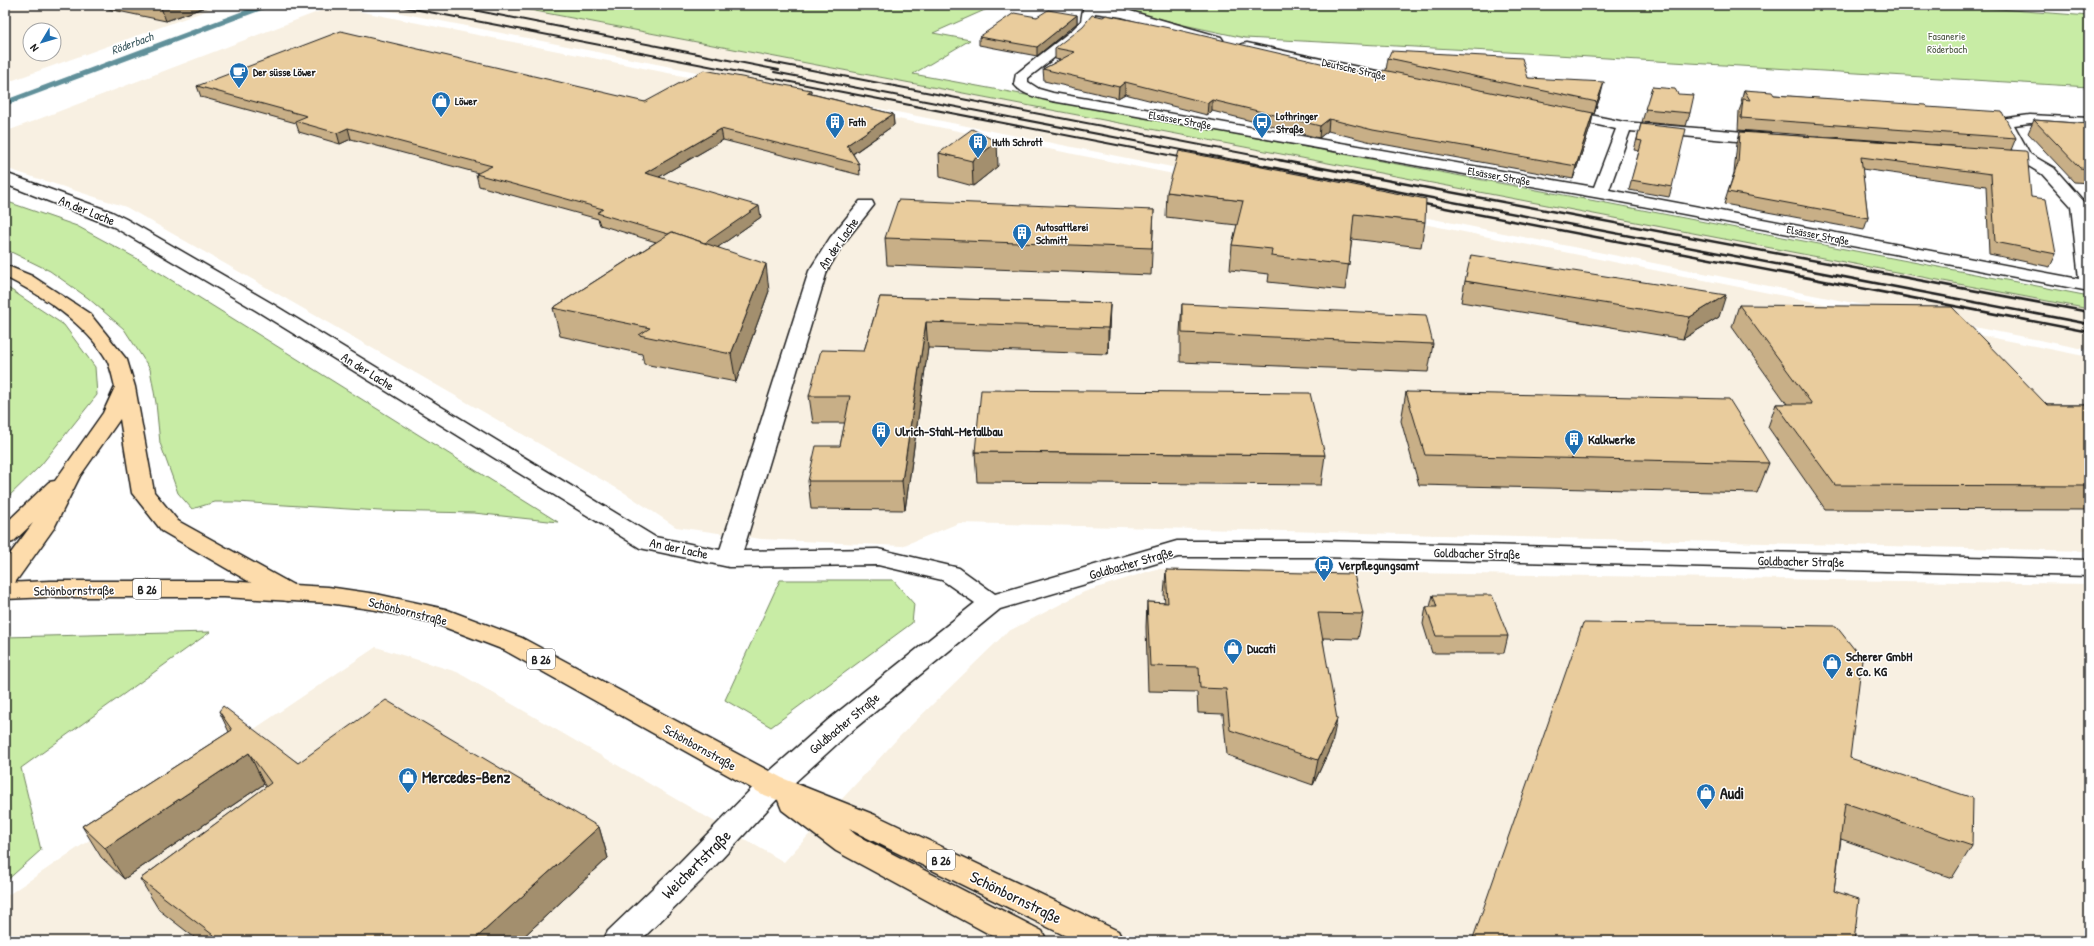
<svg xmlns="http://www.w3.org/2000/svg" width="2094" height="946" viewBox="0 0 2094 946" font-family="'Patrick Hand',sans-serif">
	<rect width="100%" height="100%" fill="#fff"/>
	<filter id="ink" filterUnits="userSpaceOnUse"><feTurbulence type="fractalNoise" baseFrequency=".025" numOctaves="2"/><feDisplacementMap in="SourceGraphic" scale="8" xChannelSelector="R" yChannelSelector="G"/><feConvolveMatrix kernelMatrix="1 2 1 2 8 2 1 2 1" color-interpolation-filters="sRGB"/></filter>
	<g filter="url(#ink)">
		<!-- built -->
		<g fill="#f8f0e2" fill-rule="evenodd">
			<path d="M 5,5 L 222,5 L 5,83 ZM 30,30 L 54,30 L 54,54 L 30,54 Z"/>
			<path d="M 361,5 L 504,5 L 2089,309 L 2089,350 Z"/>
			<path d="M 333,6 L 2089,357 L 2089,551 L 959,523 L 902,546 L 761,539 L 676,527 L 625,493 L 126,207 L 5,168 L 5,132 Z"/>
			<path d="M 1156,569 L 2089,584 L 2089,941 L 5,941 L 5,897 L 376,647 L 457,672 L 784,862 L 899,737 L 1007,632 L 1084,592 Z"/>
		</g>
		<!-- green -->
		<g fill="#c8eca5" stroke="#728460">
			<path d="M 504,5 L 996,5 L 933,33 L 970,40 L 913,74 L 1601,202 L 2089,296 L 2089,309 Z"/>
			<path d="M 1105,5 L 1947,5 L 2089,16 L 2089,87 L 1490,51 L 1245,38 L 1184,25 Z"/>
			<path d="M 5,201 L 77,226 L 136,258 L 558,522 L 474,513 L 380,511 L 237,502 L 215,502 L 192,509 L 178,493 L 160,443 L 156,403 L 150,369 L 124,329 L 88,298 L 50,271 L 5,249 Z"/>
			<path d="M 5,286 L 64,325 L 95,367 L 97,395 L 41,465 L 5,500 Z"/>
			<path d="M 780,580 L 893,580 L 914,604 L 912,623 L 771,727 L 725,700 Z"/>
			<path d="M 210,632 L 21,768 L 41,850 L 5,882 L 5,637 Z"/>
		</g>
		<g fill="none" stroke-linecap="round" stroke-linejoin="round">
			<!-- stream -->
			<path stroke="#61909a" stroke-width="5.5" d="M 5,103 L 267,5"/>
			<defs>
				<g id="minor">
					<path d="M 1089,5 L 1123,9 L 1221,37 L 1223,40 L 1216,44 L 1122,17 L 1095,13 L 1093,22 L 1082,36 L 1028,78 L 1028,82 L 1039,89 L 1053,93 L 1594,187 L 1616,129 L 1557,116 L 1555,113 L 1557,110 L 1562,109 L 1624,122 L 1768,134 L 1773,136 L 1776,139 L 1773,142 L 1768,144 L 1630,131 L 1609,190 L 2079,279 L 2071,206 L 2042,174 L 2020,161 L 1995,158 L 1992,155 L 1995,152 L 2013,151 L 1998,122 L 2000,119 L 2030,115 L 2089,118 L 2089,126 L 2030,123 L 2014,125 L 2030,154 L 2054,168 L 2087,205 L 2089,218 L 2089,291 L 1600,198 L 1052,101 C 1039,98 1022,95 1014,84 L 1016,74 L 1072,30 L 1081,21 L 1083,9 Z"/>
					<path d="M 1247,43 L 1409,78 L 1414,79 L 1416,82 L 1414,85 L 1409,86 L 1242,50 L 1240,47 L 1242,44 Z"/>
					<path d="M 5,173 L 112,212 L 126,219 L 271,303 L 655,537 L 720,550 L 809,271 L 830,238 L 860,201 L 872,201 L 874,205 L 843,244 L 827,271 L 743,551 L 878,549 L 959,568 L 995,594 L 1177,541 L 1321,541 L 2089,560 L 2089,576 L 1321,557 L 1178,557 L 1000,609 L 848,734 L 782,794 L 701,881 L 640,941 L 603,941 L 608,931 L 679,863 L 762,778 L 828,720 L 975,603 L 942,580 L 878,565 L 729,567 L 640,548 L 257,311 L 114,227 L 5,184 Z"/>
				</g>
				<path id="major" d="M 50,581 L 224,581 L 328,587 L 376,594 L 445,609 L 522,638 L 782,778 L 875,815 L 1118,931 L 1123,941 L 1076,941 L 849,829 L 856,835 L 1042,931 L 1047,941 L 1002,941 L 836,851 L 782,810 L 778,800 L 762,794 L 504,650 L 431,622 L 376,610 L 328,603 L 224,597 L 50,597 L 5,599 L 5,583 Z"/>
				<path id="highway" d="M 5,265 L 32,276 L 90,314 L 127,360 L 135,387 L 154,492 L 178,521 L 297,587 L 300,593 L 297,599 L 288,601 L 279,599 L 162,531 L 132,493 L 120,419 L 80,476 L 54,528 L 14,584 L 5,586 L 5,561 L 33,523 L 13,542 L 5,544 L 5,524 L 49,482 L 55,481 L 103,413 L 115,387 C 113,379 111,368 107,360 C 86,324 42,295 5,277 Z"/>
			</defs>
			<!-- minor casing -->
			<use href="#minor" stroke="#1c1c1c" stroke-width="3"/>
			<!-- major casing -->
			<use href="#major" stroke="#1c1c1c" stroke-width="3"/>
			<!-- highway casing -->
			<use href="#highway" stroke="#1c1c1c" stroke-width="3"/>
			<!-- minor -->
			<use href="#minor" fill="#fff" fill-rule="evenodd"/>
			<!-- major -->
			<use href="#major" fill="#fddcac" fill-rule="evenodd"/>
			<!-- highway -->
			<use href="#highway" fill="#fddcac" fill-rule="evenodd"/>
			<!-- rail-far1 -->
			<g stroke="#1c1c1c" stroke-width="2">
				<path d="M 393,5 L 1189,159"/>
				<path d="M 448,5 L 779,70"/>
				<path d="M 765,61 L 1284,161"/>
				<path d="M 774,72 L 1239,161"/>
			</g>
			<!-- rail -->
			<g stroke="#1c1c1c" stroke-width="2.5">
				<path d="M 1234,160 L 2089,324"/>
				<path d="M 1279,160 L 2089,312"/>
				<path d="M 1414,202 L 2089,332"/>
			</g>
		</g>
		<!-- wall -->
		<g fill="#c8af87" stroke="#1c1c1c">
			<path d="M 89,5 L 211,5 L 166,21 Z"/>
			<path d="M 1077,15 L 1077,23 L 1037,56 L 979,45 L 979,37 L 1037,17 Z"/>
			<path d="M 1055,48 L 1381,77 L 1386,70 L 1388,58 L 1528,78 L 1601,94 L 1594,114 L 1593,114 L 1591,125 L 1573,179 L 1371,142 L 1328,131 L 1319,138 L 1311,136 L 1212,111 L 1207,115 L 1125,94 L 1118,98 L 1044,81 L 1043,69 L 1060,60 L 1055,59 Z"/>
			<path d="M 197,86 L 645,102 L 812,94 L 893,114 L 894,125 L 853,154 L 859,164 L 860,175 L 723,140 L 659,177 L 761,217 L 718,247 L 769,291 L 736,382 L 644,364 L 642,354 L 560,336 L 553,308 L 656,242 L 600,225 L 598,219 L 479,186 L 476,174 L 478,173 L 351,139 L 340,144 L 299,132 L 296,123 L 201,97 Z"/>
			<path d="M 1652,87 L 1678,94 L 1690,113 L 1686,126 L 1642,122 Z"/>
			<path d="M 1744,90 L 1774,95 L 1927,107 L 2016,138 L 2011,150 L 2031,197 L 2056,254 L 2050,267 L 1989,254 L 1986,186 L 1862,169 L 1868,218 L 1864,230 L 1724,204 L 1734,173 L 1737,143 L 1740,132 L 1964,147 L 1738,130 L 1739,111 L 1742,103 L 1741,102 Z"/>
			<path d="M 2034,120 L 2089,124 L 2089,183 L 2074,182 L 2028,133 Z"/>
			<path d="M 1641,124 L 1672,187 L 1669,197 L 1629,190 L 1639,151 L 1634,150 Z"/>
			<path d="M 939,153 L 998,166 L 973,186 L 940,177 Z"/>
			<path d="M 1167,192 L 1425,222 L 1421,247 L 1352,239 L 1345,290 L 1268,282 L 1269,274 L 1230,270 L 1232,245 L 1237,225 L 1166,217 Z"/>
			<path d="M 1154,210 L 1151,275 L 887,265 L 885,238 Z"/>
			<path d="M 1465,281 L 1719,317 L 1683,339 L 1461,302 Z"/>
			<path d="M 880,297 L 1110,303 L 1108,354 L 928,348 L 905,510 L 811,509 L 808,481 L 840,446 L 845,423 L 813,423 L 809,396 L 864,351 Z"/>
			<path d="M 1182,304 L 1433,344 L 1428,372 L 1180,362 L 1180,332 Z"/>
			<path d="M 1739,305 L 2047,405 L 2089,405 L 2089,510 L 1825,509 L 1768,427 L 1776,404 L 1787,404 L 1732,327 Z"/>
			<path d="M 1406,392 L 1769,463 L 1757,493 L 1419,485 L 1401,421 Z"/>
			<path d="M 975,452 L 1325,455 L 1321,485 L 977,482 Z"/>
			<path d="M 1166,570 L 1363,614 L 1358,639 L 1323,638 L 1332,744 L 1313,785 L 1227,755 L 1223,714 L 1198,713 L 1197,692 L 1148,691 L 1146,627 L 1147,602 L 1165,603 L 1164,595 Z"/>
			<path d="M 1433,595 L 1508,636 L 1504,653 L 1432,653 L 1423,624 L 1426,607 L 1430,607 Z"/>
			<path d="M 219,711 L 298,763 L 599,827 L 608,858 L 519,941 L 199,941 L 159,910 L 140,879 L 266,787 L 264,784 L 124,879 L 101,857 L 82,826 L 229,732 Z"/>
			<path d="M 1850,758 L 1972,846 L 1952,878 L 1841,839 L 1834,891 L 1472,941 Z"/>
		</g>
		<!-- shaded-wall -->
		<g fill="#a38f6e" stroke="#1c1c1c">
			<path d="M 160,5 L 211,5 L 166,21 Z"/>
			<path d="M 1077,15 L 1077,23 L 1037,56 L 1037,47 Z"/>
			<path d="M 1125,82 L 1125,94 L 1118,98 L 1119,87 Z"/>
			<path d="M 1604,82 L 1601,94 L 1594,114 L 1597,102 Z"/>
			<path d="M 811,90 L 812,101 L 807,93 Z"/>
			<path d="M 1212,100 L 1212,111 L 1207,115 L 1208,103 Z"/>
			<path d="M 1593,113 L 1591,125 L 1573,179 L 1576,166 Z"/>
			<path d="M 893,114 L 894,125 L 848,157 L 847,145 Z"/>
			<path d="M 1329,119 L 1328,131 L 1319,138 L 1320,126 Z"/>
			<path d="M 348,128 L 351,139 L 340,144 L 337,133 Z"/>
			<path d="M 721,129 L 723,140 L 647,184 L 645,173 Z"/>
			<path d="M 997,142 L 998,166 L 973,186 L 972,161 Z"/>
			<path d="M 759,206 L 761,217 L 704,257 L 702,244 Z"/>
			<path d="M 766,264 L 769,291 L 736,382 L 731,354 Z"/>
			<path d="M 1726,295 L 1719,317 L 1683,339 L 1690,317 Z"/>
			<path d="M 1110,303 L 1109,329 L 1108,354 L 1108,328 Z"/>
			<path d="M 926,322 L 928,348 L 905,510 L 902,481 Z"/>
			<path d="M 1337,719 L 1332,744 L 1313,785 L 1318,760 Z"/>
			<path d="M 249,753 L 264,784 L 124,879 L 105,848 Z"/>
			<path d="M 599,827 L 608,858 L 519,941 L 473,941 Z"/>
		</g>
		<!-- building -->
		<g fill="#e9cc9d" stroke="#1c1c1c">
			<path d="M 1048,10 L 1077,15 L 1037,47 L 979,37 L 1014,13 L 1037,17 Z"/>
			<path d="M 1092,15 L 1103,17 L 1106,15 L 1174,29 L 1381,77 L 1383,70 L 1593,113 L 1576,166 L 1373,130 L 1329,119 L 1320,126 L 1312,124 L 1212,100 L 1208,103 L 1125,82 L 1119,87 L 1043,69 L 1075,52 L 1055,48 L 1083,26 Z"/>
			<path d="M 341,31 L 645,102 L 704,70 L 811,90 L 807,93 L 893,114 L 847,145 L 859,164 L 721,129 L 645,173 L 759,206 L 705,243 L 672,232 L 668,234 L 597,213 L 603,209 L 476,174 L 492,166 L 348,128 L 337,133 L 295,121 L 307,116 L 197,86 Z"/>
			<path d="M 1391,51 L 1522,58 L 1528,78 L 1604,82 L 1597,102 L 1388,58 Z"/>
			<path d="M 1652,87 L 1675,89 L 1678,94 L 1694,95 L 1690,113 L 1645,109 Z"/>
			<path d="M 1744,90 L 1772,92 L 1774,95 L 1925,105 L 1927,107 L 2002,112 L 2016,138 L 1741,118 L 1743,99 L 1750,100 Z"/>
			<path d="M 2034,120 L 2089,124 L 2089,169 L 2080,168 Z"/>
			<path d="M 1641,124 L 1686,129 L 1672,187 L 1631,180 L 1642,141 L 1637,140 Z"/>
			<path d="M 972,129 L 997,142 L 972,161 L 939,153 Z"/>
			<path d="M 1740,132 L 2025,151 L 2027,152 L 2031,197 L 2046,199 L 2056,254 L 1995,242 L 1991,174 L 1861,157 L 1868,218 L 1728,192 L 1738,163 Z"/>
			<path d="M 1179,151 L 1426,199 L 1425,222 L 1354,214 L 1349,265 L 1271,256 L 1272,249 L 1232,245 L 1243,201 L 1167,192 Z"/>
			<path d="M 898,200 L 1154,210 L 1152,248 L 885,238 Z"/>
			<path d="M 672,232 L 766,264 L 731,354 L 639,335 L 650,328 L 553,308 Z"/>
			<path d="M 1471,255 L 1726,295 L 1690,317 L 1465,281 Z"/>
			<path d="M 880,297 L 1110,303 L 1108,328 L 926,322 L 902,481 L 808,481 L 816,446 L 840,446 L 850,396 L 809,396 L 821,350 L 864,351 Z"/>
			<path d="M 1182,304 L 1426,315 L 1433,344 L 1182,333 Z"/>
			<path d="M 1739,305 L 1952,307 L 2047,405 L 2089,405 L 2089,486 L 1835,485 L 1776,404 L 1812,404 Z"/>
			<path d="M 981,390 L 1310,393 L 1325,455 L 975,452 Z"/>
			<path d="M 1406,392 L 1729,399 L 1769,463 L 1425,455 Z"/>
			<path d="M 1166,570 L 1354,574 L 1363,614 L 1318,613 L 1337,719 L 1318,760 L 1230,730 L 1226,689 L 1200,688 L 1199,667 L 1150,666 L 1147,602 L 1168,603 Z"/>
			<path d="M 1433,595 L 1492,595 L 1508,636 L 1436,636 L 1426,607 L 1437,607 Z"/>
			<path d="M 1583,623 L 1836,626 L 1862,659 L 1850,758 L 1973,798 L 1972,846 L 1845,803 L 1834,891 L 1859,899 L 1854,941 L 1472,941 Z"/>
			<path d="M 386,700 L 599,827 L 473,941 L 213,941 L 217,938 L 140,879 L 271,783 L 249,753 L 105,848 L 82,826 L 232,730 L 219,711 L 223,706 L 298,763 Z"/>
		</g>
	</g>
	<!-- icons -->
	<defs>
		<symbol id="cafe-pin" viewBox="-11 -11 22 30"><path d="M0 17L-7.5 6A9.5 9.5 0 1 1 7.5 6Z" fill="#1f6fb2" stroke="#fff"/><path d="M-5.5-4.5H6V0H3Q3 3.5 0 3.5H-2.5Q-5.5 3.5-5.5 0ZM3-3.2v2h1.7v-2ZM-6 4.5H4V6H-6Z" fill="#fff"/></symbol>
		<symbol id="shop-pin" viewBox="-11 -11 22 30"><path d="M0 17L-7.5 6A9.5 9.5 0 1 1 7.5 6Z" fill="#1f6fb2" stroke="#fff"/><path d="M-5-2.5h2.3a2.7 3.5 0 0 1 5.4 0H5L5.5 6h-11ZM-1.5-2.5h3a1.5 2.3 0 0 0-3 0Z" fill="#fff"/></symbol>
		<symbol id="building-pin" viewBox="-11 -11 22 30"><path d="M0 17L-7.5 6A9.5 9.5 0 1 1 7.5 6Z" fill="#1f6fb2" stroke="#fff"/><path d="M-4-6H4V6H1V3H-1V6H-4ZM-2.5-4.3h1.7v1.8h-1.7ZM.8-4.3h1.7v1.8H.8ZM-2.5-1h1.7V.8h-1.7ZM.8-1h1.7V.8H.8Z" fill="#fff"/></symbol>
		<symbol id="bus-pin" viewBox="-11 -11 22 30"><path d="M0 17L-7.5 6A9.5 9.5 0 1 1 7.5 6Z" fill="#1f6fb2" stroke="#fff"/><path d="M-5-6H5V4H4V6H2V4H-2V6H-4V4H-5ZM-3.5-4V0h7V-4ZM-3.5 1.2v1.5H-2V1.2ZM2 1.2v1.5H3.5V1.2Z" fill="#fff"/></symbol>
	</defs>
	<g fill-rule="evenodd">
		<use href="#cafe-pin" x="228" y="61" width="22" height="30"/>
		<use href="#shop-pin" x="430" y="90" width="22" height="30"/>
		<use href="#building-pin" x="824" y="111" width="22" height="30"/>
		<use href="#bus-pin" x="1251" y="111" width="22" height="30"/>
		<use href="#building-pin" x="967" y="131" width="22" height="30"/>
		<use href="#building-pin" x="1011" y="222" width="22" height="30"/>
		<use href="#building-pin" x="870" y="420" width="22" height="30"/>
		<use href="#building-pin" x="1563" y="428" width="22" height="30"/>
		<use href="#bus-pin" x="1313" y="554" width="22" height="30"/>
		<use href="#shop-pin" x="1222" y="637" width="22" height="30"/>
		<use href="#shop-pin" x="1821" y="652" width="22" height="30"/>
		<use href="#shop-pin" x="397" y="766" width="22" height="30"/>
		<use href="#shop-pin" x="1695" y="782" width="22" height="30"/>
	</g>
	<g text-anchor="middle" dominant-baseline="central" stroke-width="3" stroke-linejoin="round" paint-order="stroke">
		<!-- far-park labels -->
		<g font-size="11" fill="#505a45" stroke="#fff">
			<text x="1947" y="36">Fasanerie<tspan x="1947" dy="13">Röderbach</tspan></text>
		</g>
		<!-- far-street labels -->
		<g font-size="11" fill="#1c1c1c" stroke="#fff">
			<text transform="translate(1354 69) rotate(13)">Deutsche Straße</text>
			<text transform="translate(1180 120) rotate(10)">Elsässer Straße</text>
			<text transform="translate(1499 176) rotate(10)">Elsässer Straße</text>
			<text transform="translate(1818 235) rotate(11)">Elsässer Straße</text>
		</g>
		<!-- far-poi labels -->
		<g font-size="11" font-weight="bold" fill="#1c1c1c" stroke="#fff" text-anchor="start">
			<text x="253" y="72">Der süsse Löwer</text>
			<text x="455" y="101">Löwer</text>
			<text x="1276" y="116">Lothringer<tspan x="1276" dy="13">Straße</tspan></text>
			<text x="849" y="122">Fath</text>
			<text x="992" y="142">Huth Schrott</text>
			<text x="1036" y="227">Autosattlerei<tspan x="1036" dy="13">Schmitt</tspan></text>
		</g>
		<!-- far-water labels -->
		<g font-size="12" font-style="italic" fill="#446066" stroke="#fff">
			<text transform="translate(132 43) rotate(-20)">Röderbach</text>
		</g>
		<!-- shield labels -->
		<g fill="#fff" stroke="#606060" stroke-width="1">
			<rect x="133" y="579" width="28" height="20" rx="3"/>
			<rect x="527" y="649" width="28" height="20" rx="3"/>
			<rect x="927" y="850" width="28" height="20" rx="3"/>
		</g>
		<g font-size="12" font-weight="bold" fill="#1c1c1c">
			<text x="147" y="589">B 26</text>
			<text x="541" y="659">B 26</text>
			<text x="941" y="860">B 26</text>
		</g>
		<!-- street labels -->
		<g font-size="13" fill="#1c1c1c" stroke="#fff">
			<text transform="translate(87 210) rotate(22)">An der Lache</text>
			<text transform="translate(838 243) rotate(-55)">An der Lache</text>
			<text transform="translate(368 371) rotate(32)">An der Lache</text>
			<text transform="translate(679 548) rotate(12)">An der Lache</text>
			<text transform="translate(1477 553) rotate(1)">Goldbacher Straße</text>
			<text transform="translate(1801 561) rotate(1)">Goldbacher Straße</text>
			<text transform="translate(1131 563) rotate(-16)">Goldbacher Straße</text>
			<text transform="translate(74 590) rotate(-1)">Schönbornstraße</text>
			<text transform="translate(408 611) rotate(14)">Schönbornstraße</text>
			<text transform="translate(844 723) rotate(-40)">Goldbacher Straße</text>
			<text transform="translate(700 747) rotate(29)">Schönbornstraße</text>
		</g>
		<!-- poi labels -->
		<g font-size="13" font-weight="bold" fill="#1c1c1c" stroke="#fff" text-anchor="start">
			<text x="895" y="431">Ulrich-Stahl-Metallbau</text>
			<text x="1588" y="439">Kalkwerke</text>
			<text x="1338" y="565">Verpflegungsamt</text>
			<text x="1247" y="648">Ducati</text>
			<text x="1846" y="656">Scherer GmbH<tspan x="1846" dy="15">&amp; Co. KG</tspan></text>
		</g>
		<!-- near-poi labels -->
		<g font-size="16" font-weight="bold" fill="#1c1c1c" stroke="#fff" text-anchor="start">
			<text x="422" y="777">Mercedes-Benz</text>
			<text x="1720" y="793">Audi</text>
		</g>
		<!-- near-street labels -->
		<g font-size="16" fill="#1c1c1c" stroke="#fff">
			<text transform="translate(696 864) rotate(-45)">Weichertstraße</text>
			<text transform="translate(1016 897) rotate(26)">Schönbornstraße</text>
		</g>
	</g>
	<!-- margin -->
	<rect width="2094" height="946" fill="none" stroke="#fff" stroke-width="20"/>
	<rect x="10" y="10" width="2074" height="926" fill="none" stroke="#1c1c1c" stroke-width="1.5" filter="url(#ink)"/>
	<!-- north arrow -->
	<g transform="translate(42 42) rotate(232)"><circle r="19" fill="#ffffff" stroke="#a4a4a4"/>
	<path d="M0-3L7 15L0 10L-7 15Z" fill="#1f6fb2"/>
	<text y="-6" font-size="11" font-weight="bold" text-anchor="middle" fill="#1c1c1c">N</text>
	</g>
</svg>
